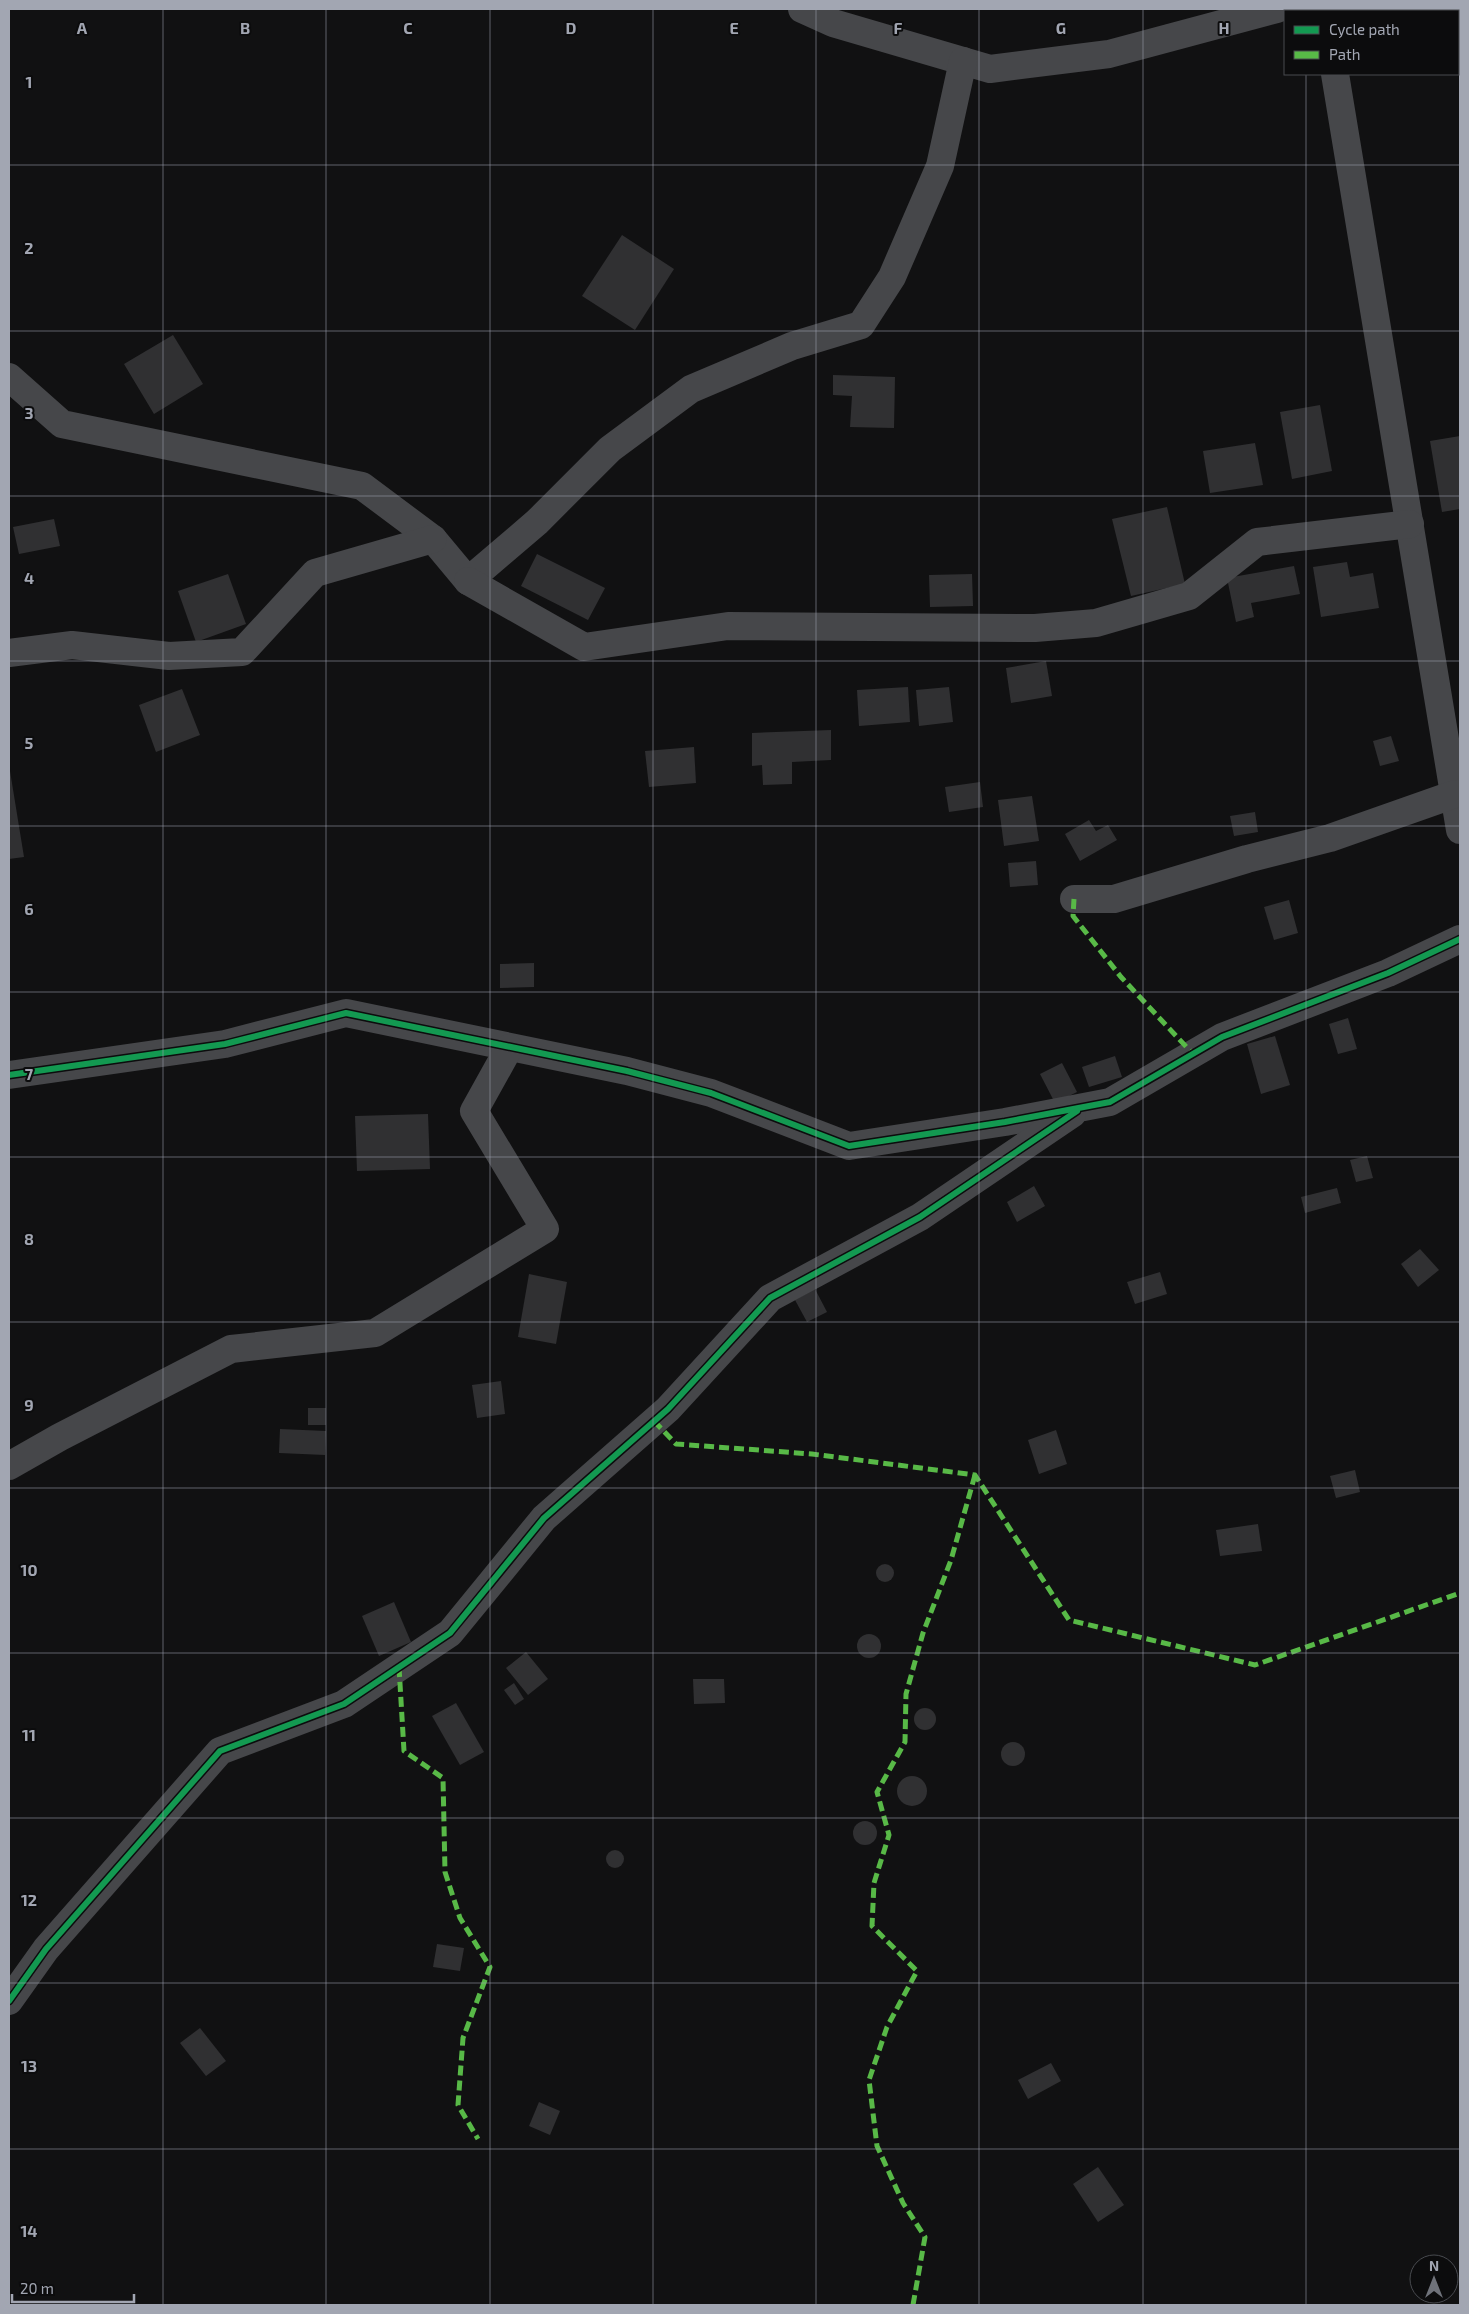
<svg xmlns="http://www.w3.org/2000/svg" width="1469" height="2314" viewBox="0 0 1469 2314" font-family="'Exo 2',sans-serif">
	<rect width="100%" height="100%" fill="#111112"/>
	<!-- building -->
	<g fill="#303032">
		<path d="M 622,235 L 674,269 L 635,330 L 582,296 Z"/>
		<path d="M 173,335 L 203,384 L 154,414 L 124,364 Z"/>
		<path d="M 833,375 L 895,377 L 894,428 L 850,427 L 852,396 L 833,395 Z"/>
		<path d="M 1320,405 L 1332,471 L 1292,479 L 1280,412 Z"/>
		<path d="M 1460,436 L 1460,509 L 1442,512 L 1430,441 Z"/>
		<path d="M 1255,443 L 1263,485 L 1210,493 L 1203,451 Z"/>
		<path d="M 1167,507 L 1185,584 L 1131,596 L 1112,519 Z"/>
		<path d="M 54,519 L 60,546 L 19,554 L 13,527 Z"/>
		<path d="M 537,554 L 605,588 L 588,620 L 521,586 Z"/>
		<path d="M 1347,562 L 1350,577 L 1373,573 L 1379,608 L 1321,617 L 1313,567 Z"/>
		<path d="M 1294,566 L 1300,594 L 1251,603 L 1254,617 L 1236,622 L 1227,578 Z"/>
		<path d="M 228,574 L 246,624 L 196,642 L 178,591 Z"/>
		<path d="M 972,574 L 973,606 L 930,607 L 929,575 Z"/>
		<path d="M 1046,661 L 1052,696 L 1011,703 L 1006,668 Z"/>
		<path d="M 908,687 L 910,722 L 859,726 L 857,690 Z"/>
		<path d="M 949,687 L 953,722 L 919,726 L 916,690 Z"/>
		<path d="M 182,689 L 200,735 L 156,752 L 139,705 Z"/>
		<path d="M 831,730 L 831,760 L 792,762 L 792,784 L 763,785 L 762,765 L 752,766 L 752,733 Z"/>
		<path d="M 1391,736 L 1399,761 L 1380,766 L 1373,741 Z"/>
		<path d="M 694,747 L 696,783 L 649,787 L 645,751 Z"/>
		<path d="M 10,771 L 24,857 L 9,859 L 9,772 Z"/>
		<path d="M 980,782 L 983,807 L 949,812 L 945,787 Z"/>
		<path d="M 1032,796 L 1039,841 L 1004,846 L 998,800 Z"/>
		<path d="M 1255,812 L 1258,832 L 1234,836 L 1230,816 Z"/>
		<path d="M 1089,820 L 1096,831 L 1108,825 L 1117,840 L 1080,861 L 1065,834 Z"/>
		<path d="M 1036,861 L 1038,885 L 1010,887 L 1008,863 Z"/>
		<path d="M 1289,900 L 1298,933 L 1274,940 L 1264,907 Z"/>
		<path d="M 534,963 L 534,987 L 500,988 L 500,964 Z"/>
		<path d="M 1348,1018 L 1357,1049 L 1338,1054 L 1329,1024 Z"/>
		<path d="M 1275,1036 L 1290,1085 L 1261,1094 L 1247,1044 Z"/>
		<path d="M 1115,1056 L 1122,1077 L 1089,1087 L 1082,1067 Z"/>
		<path d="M 1062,1063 L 1077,1092 L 1055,1103 L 1040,1074 Z"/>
		<path d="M 428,1114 L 430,1169 L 357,1171 L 355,1116 Z"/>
		<path d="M 1367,1156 L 1373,1178 L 1356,1182 L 1350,1160 Z"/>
		<path d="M 1034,1186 L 1045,1206 L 1017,1222 L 1007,1202 Z"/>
		<path d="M 1337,1188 L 1341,1203 L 1305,1213 L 1301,1197 Z"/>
		<path d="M 1420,1249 L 1439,1270 L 1418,1287 L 1401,1264 Z"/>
		<path d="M 1160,1272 L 1167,1294 L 1135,1304 L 1127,1282 Z"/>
		<path d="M 529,1274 L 567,1282 L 556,1344 L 518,1337 Z"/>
		<path d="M 815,1289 L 827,1312 L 807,1322 L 795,1300 Z"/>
		<path d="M 501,1381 L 505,1414 L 477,1418 L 472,1385 Z"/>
		<rect x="308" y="1408" width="18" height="17"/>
		<path d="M 280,1429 L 326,1431 L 325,1455 L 279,1453 Z"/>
		<path d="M 1056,1430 L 1067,1464 L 1039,1474 L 1028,1440 Z"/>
		<path d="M 1355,1470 L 1360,1492 L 1336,1498 L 1330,1476 Z"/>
		<path d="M 1258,1524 L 1262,1551 L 1220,1556 L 1216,1530 Z"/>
		<circle cx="885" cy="1573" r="9"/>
		<path d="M 394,1602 L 411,1642 L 379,1656 L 362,1616 Z"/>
		<circle cx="869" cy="1646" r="12"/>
		<path d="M 526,1652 L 548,1679 L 528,1695 L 506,1668 Z"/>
		<path d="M 693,1679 L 724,1679 L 725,1703 L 694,1704 Z"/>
		<path d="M 514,1683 L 524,1699 L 515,1705 L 504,1690 Z"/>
		<path d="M 456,1703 L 484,1752 L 460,1765 L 432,1716 Z"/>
		<circle cx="925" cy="1719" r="11"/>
		<circle cx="1013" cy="1754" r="12"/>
		<circle cx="912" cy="1791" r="15"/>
		<circle cx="865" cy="1833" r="12"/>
		<circle cx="615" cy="1859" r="9"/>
		<path d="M 437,1944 L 464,1948 L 460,1971 L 433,1967 Z"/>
		<path d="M 200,2028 L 226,2061 L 206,2076 L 180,2043 Z"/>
		<path d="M 1051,2063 L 1061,2081 L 1028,2099 L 1018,2080 Z"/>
		<path d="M 539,2102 L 560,2111 L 550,2135 L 529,2126 Z"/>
		<path d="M 1098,2167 L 1124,2205 L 1098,2222 L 1073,2184 Z"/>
	</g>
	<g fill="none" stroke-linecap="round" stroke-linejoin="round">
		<!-- minor -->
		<g stroke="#46474a" stroke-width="28">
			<path d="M 802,9 L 833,23 L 990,69 L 1109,54 L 1277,9"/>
			<path d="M 1324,9 L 1325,11"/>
			<path d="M 1335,74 L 1460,830"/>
			<path d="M 9,377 L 62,424 L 362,486 L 433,539 L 468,581 L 537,522 L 610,449 L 691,389 L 792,346 L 861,325 L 892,277 L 940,166 L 963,61"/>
			<path d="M 468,581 L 584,647 L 728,626 L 1035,628 L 1096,623 L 1189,596 L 1257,542 L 1410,524"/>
			<path d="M 9,653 L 72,645 L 169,656 L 242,652 L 315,573 L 433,539"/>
			<path d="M 1074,899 L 1114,899 L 1247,859 L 1330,838 L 1455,794"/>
			<path d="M 9,1075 L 225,1044 L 346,1013 L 627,1071 L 711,1093 L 849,1146 L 1005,1122 L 1110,1102 L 1222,1037 L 1388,973 L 1460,939"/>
			<path d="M 9,1466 L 60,1437 L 231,1349 L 375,1333 L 545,1229 L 474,1111 L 509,1048"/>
			<path d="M 9,2001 L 46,1949 L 220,1751 L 344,1704 L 450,1633 L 544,1518 L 668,1409 L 770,1298 L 920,1217 L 1072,1114"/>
		</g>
		<!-- quiet -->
		<g stroke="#58b947" stroke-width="5" stroke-dasharray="10 5" stroke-linecap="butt">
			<path d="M 1074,899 L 1073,916 L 1121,977 L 1193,1054"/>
			<path d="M 654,1421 L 676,1444 L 812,1454 L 975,1475 L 1069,1620 L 1255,1665 L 1460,1593"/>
			<path d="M 399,1667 L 404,1751 L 443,1778 L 445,1872 L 460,1918 L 490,1967 L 463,2038 L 458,2105 L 478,2139"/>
			<path d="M 913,2305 L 925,2237 L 903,2203 L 877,2146 L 869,2080 L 887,2027 L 917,1971 L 872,1926 L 874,1883 L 889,1835 L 877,1792 L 905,1742 L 906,1694 L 923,1633 L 951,1560 L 975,1475"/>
		</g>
		<defs>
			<g id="cycleway">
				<path d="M 9,1075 L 225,1044 L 346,1013 L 627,1071 L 711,1093 L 849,1146 L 1005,1122 L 1110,1102 L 1222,1037 L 1388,973 L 1460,939"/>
				<path d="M 9,2001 L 46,1949 L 220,1751 L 344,1704 L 450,1633 L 544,1518 L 668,1409 L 770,1298 L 920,1217 L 1077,1111"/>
			</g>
		</defs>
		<!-- cycleway casing -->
		<use href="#cycleway" stroke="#0c0c0d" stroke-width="9"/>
		<!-- cycleway -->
		<use href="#cycleway" stroke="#139951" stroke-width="6"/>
	</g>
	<!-- grid -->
	<path fill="none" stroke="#a2a6b2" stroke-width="1" stroke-opacity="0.55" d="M 163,9 L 163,2305M 326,9 L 326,2305M 490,9 L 490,2305M 653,9 L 653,2305M 816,9 L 816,2305M 979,9 L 979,2305M 1143,9 L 1143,2305M 1306,9 L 1306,11M 1306,74 L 1306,2305M 9,165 L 1460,165M 9,331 L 1460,331M 9,496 L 1460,496M 9,661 L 1460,661M 9,826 L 1460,826M 9,992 L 1460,992M 9,1157 L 1460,1157M 9,1322 L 1460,1322M 9,1488 L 1460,1488M 9,1653 L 1460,1653M 9,1818 L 1460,1818M 9,1983 L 1460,1983M 9,2149 L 1460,2149"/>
	<g font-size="16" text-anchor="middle" font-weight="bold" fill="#a2a6b2" stroke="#0c0c0d" stroke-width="4" stroke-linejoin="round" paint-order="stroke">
		<text x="82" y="34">A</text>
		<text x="245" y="34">B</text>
		<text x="408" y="34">C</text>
		<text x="571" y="34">D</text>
		<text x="734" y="34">E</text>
		<text x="898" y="34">F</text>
		<text x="1061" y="34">G</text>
		<text x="1224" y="34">H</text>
		<text x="29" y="88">1</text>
		<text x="29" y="254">2</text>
		<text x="29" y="419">3</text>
		<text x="29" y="584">4</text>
		<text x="29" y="749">5</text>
		<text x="29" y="915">6</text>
		<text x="29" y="1080">7</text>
		<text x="29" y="1245">8</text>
		<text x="29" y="1411">9</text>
		<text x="29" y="1576">10</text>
		<text x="29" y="1741">11</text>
		<text x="29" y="1906">12</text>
		<text x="29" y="2072">13</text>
		<text x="29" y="2237">14</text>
	</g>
	<!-- border -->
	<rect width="1469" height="2314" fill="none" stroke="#a2a6b2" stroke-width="20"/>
	<!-- legend -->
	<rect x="1284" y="10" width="175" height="65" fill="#0c0c0d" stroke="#484a4f"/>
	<rect x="1294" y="26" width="25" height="8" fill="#139951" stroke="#484a4f"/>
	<text x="1329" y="35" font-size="15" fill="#a2a6b2">Cycle path</text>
	<rect x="1294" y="51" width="25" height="8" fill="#58b947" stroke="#484a4f"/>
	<text x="1329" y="60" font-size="15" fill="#a2a6b2">Path</text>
	<!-- north arrow -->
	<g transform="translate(1434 2279)"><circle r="24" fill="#0c0c0d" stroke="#484a4f"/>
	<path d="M0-4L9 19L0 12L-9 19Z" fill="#6f727a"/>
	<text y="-8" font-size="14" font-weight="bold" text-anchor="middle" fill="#a2a6b2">N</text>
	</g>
	<!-- scale -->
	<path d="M12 2294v8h122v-8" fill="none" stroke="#a2a6b2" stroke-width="2.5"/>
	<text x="20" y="2294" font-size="15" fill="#a2a6b2" stroke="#0c0c0d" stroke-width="4" paint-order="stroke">20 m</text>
</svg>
